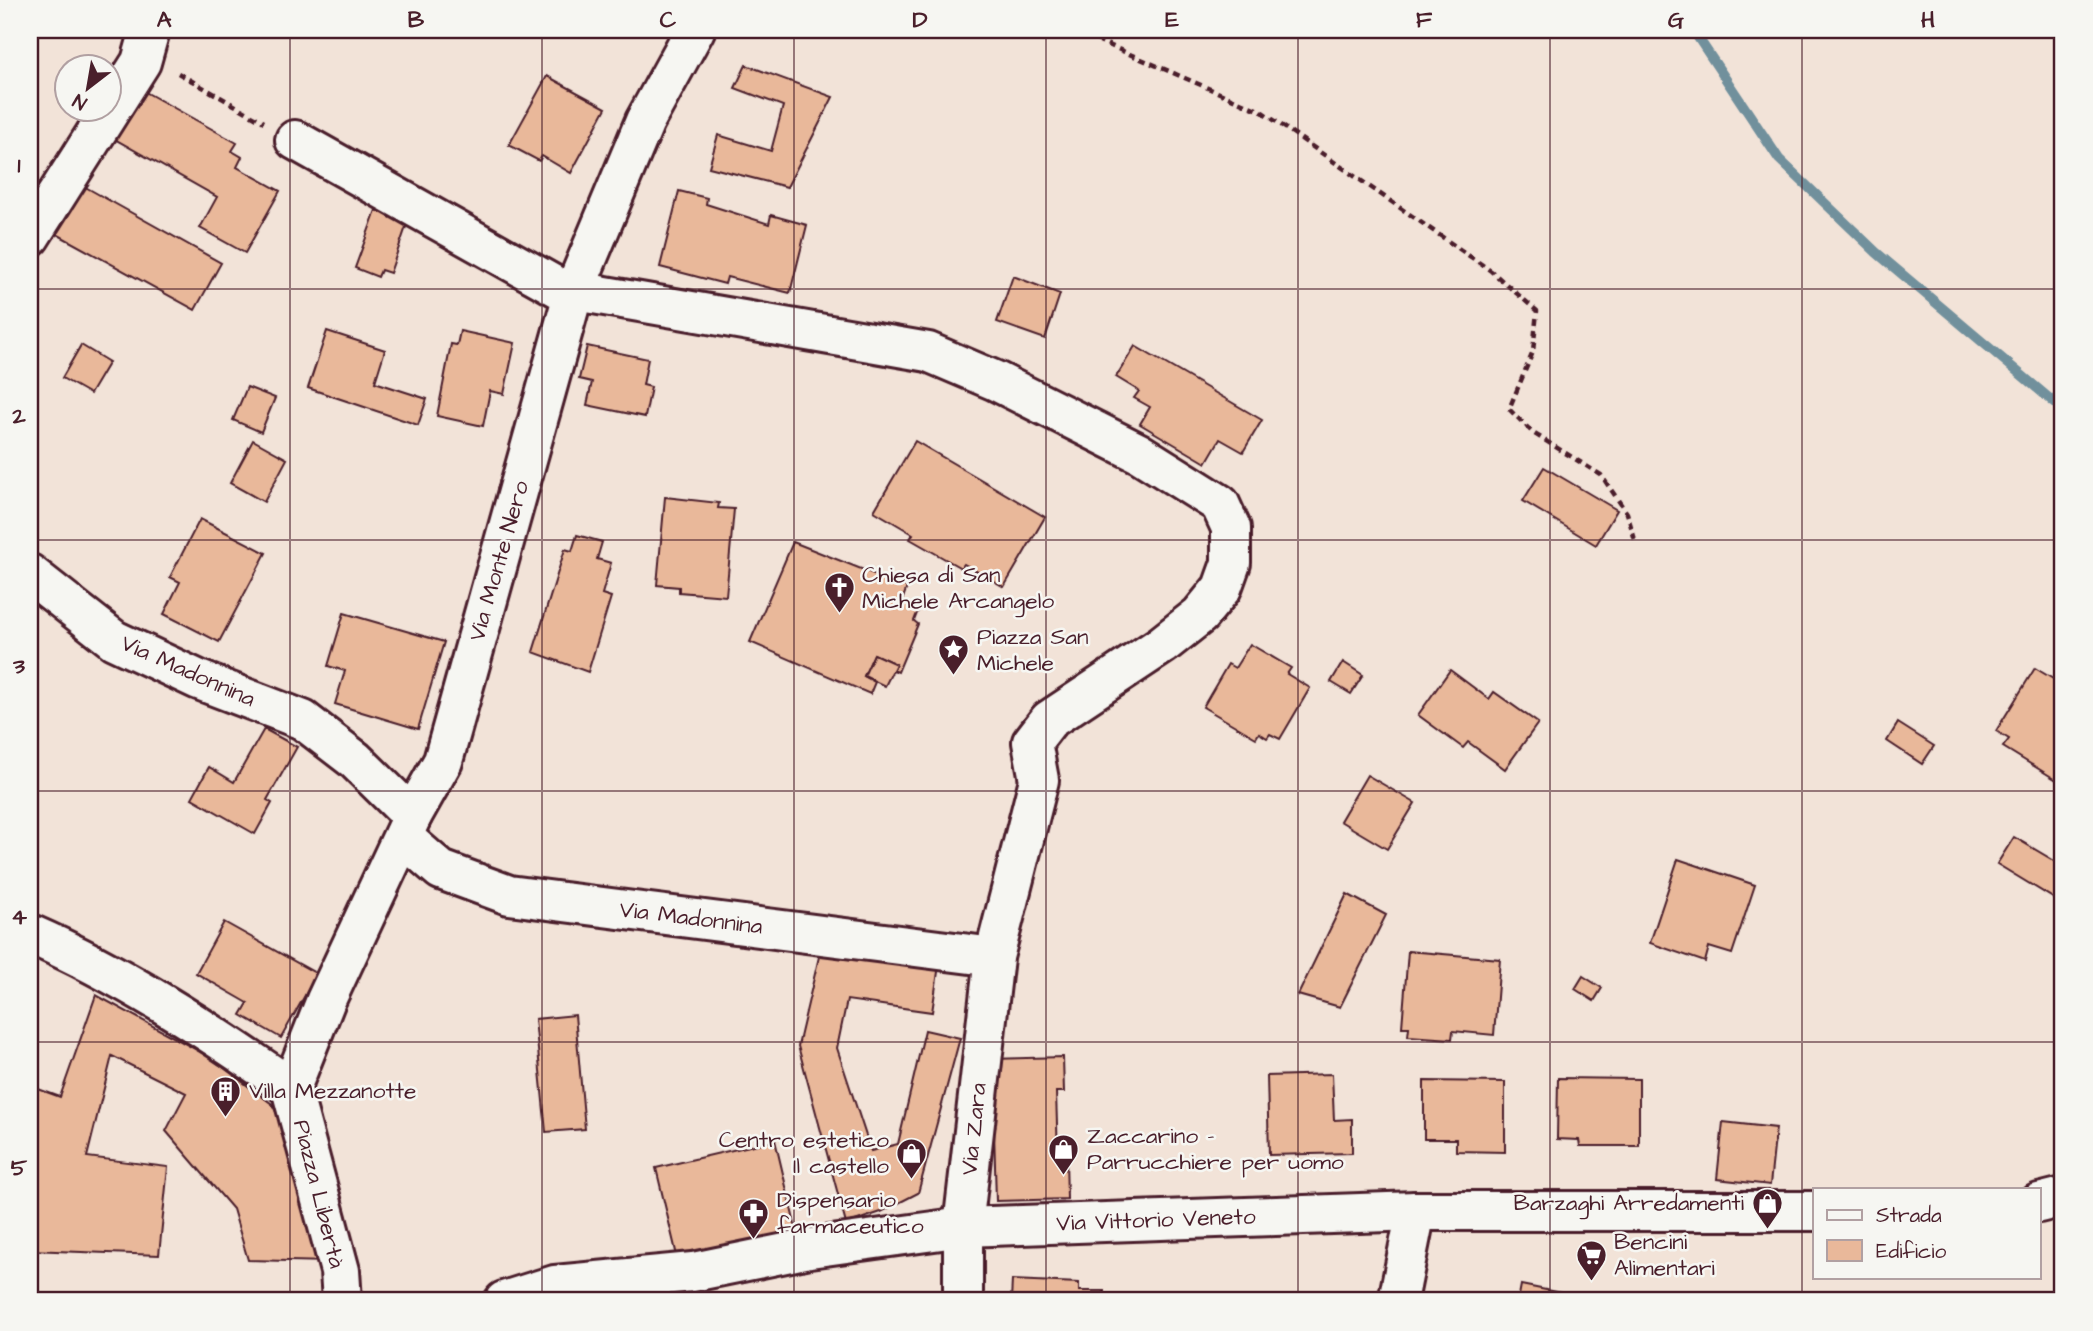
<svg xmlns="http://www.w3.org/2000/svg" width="2093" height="1331" viewBox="0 0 2093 1331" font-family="'Architects Daughter',sans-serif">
	<rect width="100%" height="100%" fill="#f2e3d8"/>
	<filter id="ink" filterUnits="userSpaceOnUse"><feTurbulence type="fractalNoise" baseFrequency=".0143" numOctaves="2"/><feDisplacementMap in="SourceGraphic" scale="14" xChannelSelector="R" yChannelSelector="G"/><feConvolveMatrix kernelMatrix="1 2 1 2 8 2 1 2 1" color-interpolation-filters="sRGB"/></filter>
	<g filter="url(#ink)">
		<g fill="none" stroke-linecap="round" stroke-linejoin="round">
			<!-- stream -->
			<path stroke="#71909c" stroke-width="10" d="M 1693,30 L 1779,159 L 1877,253 L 2063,410"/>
		</g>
		<!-- building -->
		<g fill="#e9b89a" stroke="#4a1f2b" stroke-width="2">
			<path d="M 746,65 L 833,97 L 787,187 L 709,167 L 718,135 L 771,151 L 783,106 L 735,88 Z"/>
			<path d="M 547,76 L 606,108 L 571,173 L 542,156 L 539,161 L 509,145 Z"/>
			<path d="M 140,89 L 237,143 L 232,151 L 242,157 L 237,167 L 280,191 L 245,253 L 200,228 L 217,197 L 113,138 Z"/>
			<path d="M 80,184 L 221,263 L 195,310 L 53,232 Z"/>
			<path d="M 679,191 L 707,198 L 706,204 L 769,224 L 771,215 L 807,225 L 790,293 L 727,277 L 725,284 L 660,267 Z"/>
			<path d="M 376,210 L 408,221 L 390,273 L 381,270 L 378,277 L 355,268 Z"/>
			<path d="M 1013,276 L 1060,294 L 1045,339 L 997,322 Z"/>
			<path d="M 327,331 L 385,350 L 375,382 L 427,399 L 418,425 L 308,388 Z"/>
			<path d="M 460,331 L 515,343 L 504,394 L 490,391 L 483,426 L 437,416 L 451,344 L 457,345 Z"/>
			<path d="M 81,345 L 109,362 L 90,394 L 62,378 Z"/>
			<path d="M 587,346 L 648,359 L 643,385 L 651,387 L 645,417 L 587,405 L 592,382 L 579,379 Z"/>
			<path d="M 1135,346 L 1262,420 L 1243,452 L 1220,439 L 1206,463 L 1140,424 L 1150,407 L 1134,398 L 1139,391 L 1116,377 Z"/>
			<path d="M 247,387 L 275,398 L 261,432 L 233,420 Z"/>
			<path d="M 253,440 L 287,459 L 264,502 L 230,483 Z"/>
			<path d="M 915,441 L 1045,517 L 1004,587 L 964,564 L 961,568 L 910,539 L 913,534 L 874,511 Z"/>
			<path d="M 1544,467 L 1617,510 L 1596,545 L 1523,501 Z"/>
			<path d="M 665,497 L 719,503 L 718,508 L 734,509 L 726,596 L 679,592 L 679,587 L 657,585 Z"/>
			<path d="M 200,519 L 266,553 L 219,642 L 164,614 L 180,582 L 170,577 Z"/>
			<path d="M 577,535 L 602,542 L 597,559 L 611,563 L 602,594 L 611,597 L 588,672 L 533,652 L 565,549 L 572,551 Z"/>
			<path d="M 793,542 L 907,587 L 902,601 L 919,608 L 914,621 L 918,624 L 898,672 L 893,670 L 896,664 L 874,654 L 864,676 L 875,682 L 870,694 L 750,642 Z"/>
			<path d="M 344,613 L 444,642 L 418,729 L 335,704 L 345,671 L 328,666 Z"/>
			<path d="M 1250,644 L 1291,668 L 1287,674 L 1310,688 L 1280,739 L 1270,734 L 1267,738 L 1259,733 L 1256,738 L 1203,707 L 1228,664 L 1235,668 Z"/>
			<path d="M 874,654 L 896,664 L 885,686 L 864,676 Z"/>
			<path d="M 1343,662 L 1363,675 L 1351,694 L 1331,682 Z"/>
			<path d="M 2035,668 L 2063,685 L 2063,784 L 2003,747 L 2009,739 L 1996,731 Z"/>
			<path d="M 1450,670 L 1489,699 L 1494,692 L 1538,723 L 1505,769 L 1468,742 L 1463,748 L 1418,715 Z"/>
			<path d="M 1898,723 L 1934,746 L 1922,764 L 1887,741 Z"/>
			<path d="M 264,729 L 297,747 L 267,800 L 272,803 L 255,834 L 192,798 L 209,767 L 234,782 Z"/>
			<path d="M 1367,775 L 1415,803 L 1387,849 L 1340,821 Z"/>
			<path d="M 2014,837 L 2063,866 L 2063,892 L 2058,901 L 1997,864 Z"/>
			<path d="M 1678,859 L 1755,885 L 1732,954 L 1709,947 L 1705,962 L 1650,943 Z"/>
			<path d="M 1347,894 L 1386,915 L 1340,1007 L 1298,995 Z"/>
			<path d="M 224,922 L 317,974 L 281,1038 L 241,1015 L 248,1003 L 196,973 Z"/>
			<path d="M 821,948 L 939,965 L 932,1012 L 847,1000 L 837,1048 L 871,1151 L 898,1144 L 925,1030 L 960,1038 L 918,1193 L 881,1212 L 846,1224 L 798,1046 Z"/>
			<path d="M 1408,951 L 1500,959 L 1494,1035 L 1453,1031 L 1452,1039 L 1408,1036 L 1409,1027 L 1402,1027 Z"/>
			<path d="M 1583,976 L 1602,988 L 1594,1001 L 1575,989 Z"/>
			<path d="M 96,995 L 208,1056 L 272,1104 L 299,1158 L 329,1262 L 248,1260 L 233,1209 L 166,1131 L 186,1093 L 112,1056 L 87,1157 L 168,1167 L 159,1255 L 30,1250 L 30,1086 L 60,1097 Z"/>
			<path d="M 575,1015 L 585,1129 L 546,1132 L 535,1019 Z"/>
			<path d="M 1063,1057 L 1064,1092 L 1056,1092 L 1058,1157 L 1066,1157 L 1067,1199 L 996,1201 L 992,1059 Z"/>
			<path d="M 1332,1074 L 1334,1120 L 1352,1119 L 1352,1153 L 1269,1155 L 1267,1076 Z"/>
			<path d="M 1558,1078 L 1639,1079 L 1639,1146 L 1580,1146 L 1579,1140 L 1557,1139 Z"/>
			<path d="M 1424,1081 L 1505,1082 L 1505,1152 L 1456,1151 L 1456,1139 L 1424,1139 Z"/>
			<path d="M 1723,1122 L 1776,1128 L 1770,1185 L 1717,1179 Z"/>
			<path d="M 775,1140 L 797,1233 L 678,1260 L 656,1168 Z"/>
			<path d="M 1012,1280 L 1079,1283 L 1079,1291 L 1104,1291 L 1104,1301 L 1011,1301 Z"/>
			<path d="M 1521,1285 L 1601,1301 L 1518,1301 Z"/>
		</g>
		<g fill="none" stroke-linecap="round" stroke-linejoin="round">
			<defs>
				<g id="minor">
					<path d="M 295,140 L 559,288 L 928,352 L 996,381 L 1139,453 L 1220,504 L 1231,528 L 1231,563 L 1222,588 L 1200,615 L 1162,645 L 1049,720 L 1032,742 L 1039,780 L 994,957 L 963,1227 L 963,1301"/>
					<path d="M 30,237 L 141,62 L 150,30"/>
					<path d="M 30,574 L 114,640 L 199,680 L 303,720 L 355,760 L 412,816"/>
					<path d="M 403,837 L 441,870 L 509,895 L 994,957"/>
					<path d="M 30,934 C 122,974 209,1031 291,1088"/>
					<path d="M 291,1088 L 326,1000 L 412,816 L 443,761 L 574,291 L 645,121 L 695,30"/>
					<path d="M 291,1088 L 340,1271 L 342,1301"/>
					<path d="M 2039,1203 L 2063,1197"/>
					<path d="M 504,1301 L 555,1285 L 693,1272 L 810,1248 L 963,1227 L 1416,1211 L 1815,1211"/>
					<path d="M 1398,1301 L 1416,1211"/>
				</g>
			</defs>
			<!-- minor casing -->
			<use href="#minor" stroke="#4a1f2b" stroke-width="44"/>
			<!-- path -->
			<g stroke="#4a1f2b" stroke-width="4.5" stroke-dasharray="7 5" stroke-linecap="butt">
				<path d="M 1074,30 L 1261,111 L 1491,271 L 1537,311 L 1533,352 L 1509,409 L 1533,433 L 1601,475 L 1627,513 L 1636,543"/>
				<path d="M 178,73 L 264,122"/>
			</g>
			<!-- minor -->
			<use href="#minor" stroke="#f6f6f2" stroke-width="38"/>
		</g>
	</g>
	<!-- grid -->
	<path fill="none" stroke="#4a1f2b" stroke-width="2" stroke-opacity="0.55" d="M 290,30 L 290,1301M 542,30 L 542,1301M 794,30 L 794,1301M 1046,30 L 1046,1301M 1298,30 L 1298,1301M 1550,30 L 1550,1301M 1802,30 L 1802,1301M 30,289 L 2063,289M 30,540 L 2063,540M 30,791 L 2063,791M 30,1042 L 2063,1042"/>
	<!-- icons -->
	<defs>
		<symbol id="church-pin" viewBox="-11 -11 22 30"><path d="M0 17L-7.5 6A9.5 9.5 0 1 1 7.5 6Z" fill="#4a1f2b" stroke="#f6f6f2"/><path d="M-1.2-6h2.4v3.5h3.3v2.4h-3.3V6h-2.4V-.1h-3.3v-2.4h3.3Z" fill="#fff"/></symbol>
		<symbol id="sight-pin" viewBox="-11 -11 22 30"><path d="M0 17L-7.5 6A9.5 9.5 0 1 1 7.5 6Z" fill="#4a1f2b" stroke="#f6f6f2"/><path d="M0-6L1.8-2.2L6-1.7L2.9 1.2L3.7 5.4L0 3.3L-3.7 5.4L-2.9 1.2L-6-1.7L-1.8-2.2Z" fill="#fff"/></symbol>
		<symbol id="building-pin" viewBox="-11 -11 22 30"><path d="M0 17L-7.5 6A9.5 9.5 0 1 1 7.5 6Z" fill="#4a1f2b" stroke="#f6f6f2"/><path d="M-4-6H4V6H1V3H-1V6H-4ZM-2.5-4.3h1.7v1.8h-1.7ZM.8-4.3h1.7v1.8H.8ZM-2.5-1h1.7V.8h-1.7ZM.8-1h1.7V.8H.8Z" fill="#fff"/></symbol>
		<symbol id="shop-pin" viewBox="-11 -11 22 30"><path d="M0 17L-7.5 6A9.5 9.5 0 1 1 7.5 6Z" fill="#4a1f2b" stroke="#f6f6f2"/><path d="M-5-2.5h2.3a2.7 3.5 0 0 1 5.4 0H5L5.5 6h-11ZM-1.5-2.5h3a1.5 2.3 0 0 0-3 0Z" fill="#fff"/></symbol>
		<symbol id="pharmacy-pin" viewBox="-11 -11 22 30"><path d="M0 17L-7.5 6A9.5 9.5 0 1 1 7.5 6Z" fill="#4a1f2b" stroke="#f6f6f2"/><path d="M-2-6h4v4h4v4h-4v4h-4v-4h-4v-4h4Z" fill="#fff"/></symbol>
		<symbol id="supermarket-pin" viewBox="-11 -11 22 30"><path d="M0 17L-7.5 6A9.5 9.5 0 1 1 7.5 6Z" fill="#4a1f2b" stroke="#f6f6f2"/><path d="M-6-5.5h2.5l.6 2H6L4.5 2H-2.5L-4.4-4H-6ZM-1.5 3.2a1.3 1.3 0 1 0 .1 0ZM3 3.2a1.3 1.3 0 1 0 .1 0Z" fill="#fff"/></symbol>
	</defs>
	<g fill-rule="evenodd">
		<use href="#church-pin" x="822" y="570" width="35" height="47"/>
		<use href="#sight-pin" x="936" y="632" width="35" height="47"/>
		<use href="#building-pin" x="208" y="1074" width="35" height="47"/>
		<use href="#shop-pin" x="1046" y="1132" width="35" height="47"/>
		<use href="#shop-pin" x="894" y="1136" width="35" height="47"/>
		<use href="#shop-pin" x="1750" y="1186" width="35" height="47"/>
		<use href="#pharmacy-pin" x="736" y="1196" width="35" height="47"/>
		<use href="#supermarket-pin" x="1574" y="1238" width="35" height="47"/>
	</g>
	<g text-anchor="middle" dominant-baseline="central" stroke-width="5" stroke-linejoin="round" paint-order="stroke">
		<!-- street labels -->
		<g font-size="23" fill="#4a1f2b" stroke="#f6f6f2">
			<text transform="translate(499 561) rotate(-74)">Via Monte Nero</text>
			<text transform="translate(188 671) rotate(24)">Via Madonnina</text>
			<text transform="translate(691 918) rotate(7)">Via Madonnina</text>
			<text transform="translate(974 1129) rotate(-84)">Via Zara</text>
			<text transform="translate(319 1194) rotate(76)">Piazza Libertà</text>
			<text transform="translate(1156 1220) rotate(-2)">Via Vittorio Veneto</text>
		</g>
		<!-- poi labels -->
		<g font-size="23" fill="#4a1f2b" stroke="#f6f6f2" text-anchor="start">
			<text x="862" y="575">Chiesa di San<tspan x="862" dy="26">Michele Arcangelo</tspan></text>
			<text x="977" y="637">Piazza San<tspan x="977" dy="26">Michele</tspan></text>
			<text x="249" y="1091">Villa Mezzanotte</text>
			<text x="1087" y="1136">Zaccarino -<tspan x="1087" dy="26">Parrucchiere per uomo</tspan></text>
			<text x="889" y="1140" text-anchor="end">Centro estetico<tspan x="889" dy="26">Il castello</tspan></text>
			<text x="777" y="1200">Dispensario<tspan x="777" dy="26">farmaceutico</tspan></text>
			<text x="1744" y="1203" text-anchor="end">Barzaghi Arredamenti</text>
			<text x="1614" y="1242">Bencini<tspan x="1614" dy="26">Alimentari</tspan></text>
		</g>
	</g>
	<!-- margin -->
	<rect width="2093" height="1331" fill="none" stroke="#f6f6f2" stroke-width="77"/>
	<!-- legend -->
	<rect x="1813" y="1188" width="228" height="91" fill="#f6f6f2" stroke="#b1a0a2" stroke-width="2"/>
	<rect x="1827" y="1210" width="35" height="10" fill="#f6f6f2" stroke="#b1a0a2" stroke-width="2"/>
	<text x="1876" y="1222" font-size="21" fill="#4a1f2b">Strada</text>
	<rect x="1827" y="1240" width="35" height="21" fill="#e9b89a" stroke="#b1a0a2" stroke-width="2"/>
	<text x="1876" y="1258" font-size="21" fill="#4a1f2b">Edificio</text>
	<!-- north arrow -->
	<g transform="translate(88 88) rotate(211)"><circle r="33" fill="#f6f6f2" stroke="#b1a0a2" stroke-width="2"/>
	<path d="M0-5L12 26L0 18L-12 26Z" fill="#4a1f2b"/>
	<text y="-10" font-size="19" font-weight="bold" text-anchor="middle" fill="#4a1f2b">N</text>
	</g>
	<rect x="38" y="38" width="2016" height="1254" fill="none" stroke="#4a1f2b" stroke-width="2.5"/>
	<g font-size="23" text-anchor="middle" font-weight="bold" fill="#4a1f2b">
		<text x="164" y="27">A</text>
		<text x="416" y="27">B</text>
		<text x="668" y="27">C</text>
		<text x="920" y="27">D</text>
		<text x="1172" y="27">E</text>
		<text x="1424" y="27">F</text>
		<text x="1676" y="27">G</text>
		<text x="1928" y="27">H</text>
		<text x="19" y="172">1</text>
		<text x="19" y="423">2</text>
		<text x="19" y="673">3</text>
		<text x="19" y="924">4</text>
		<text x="19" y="1175">5</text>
	</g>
</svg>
